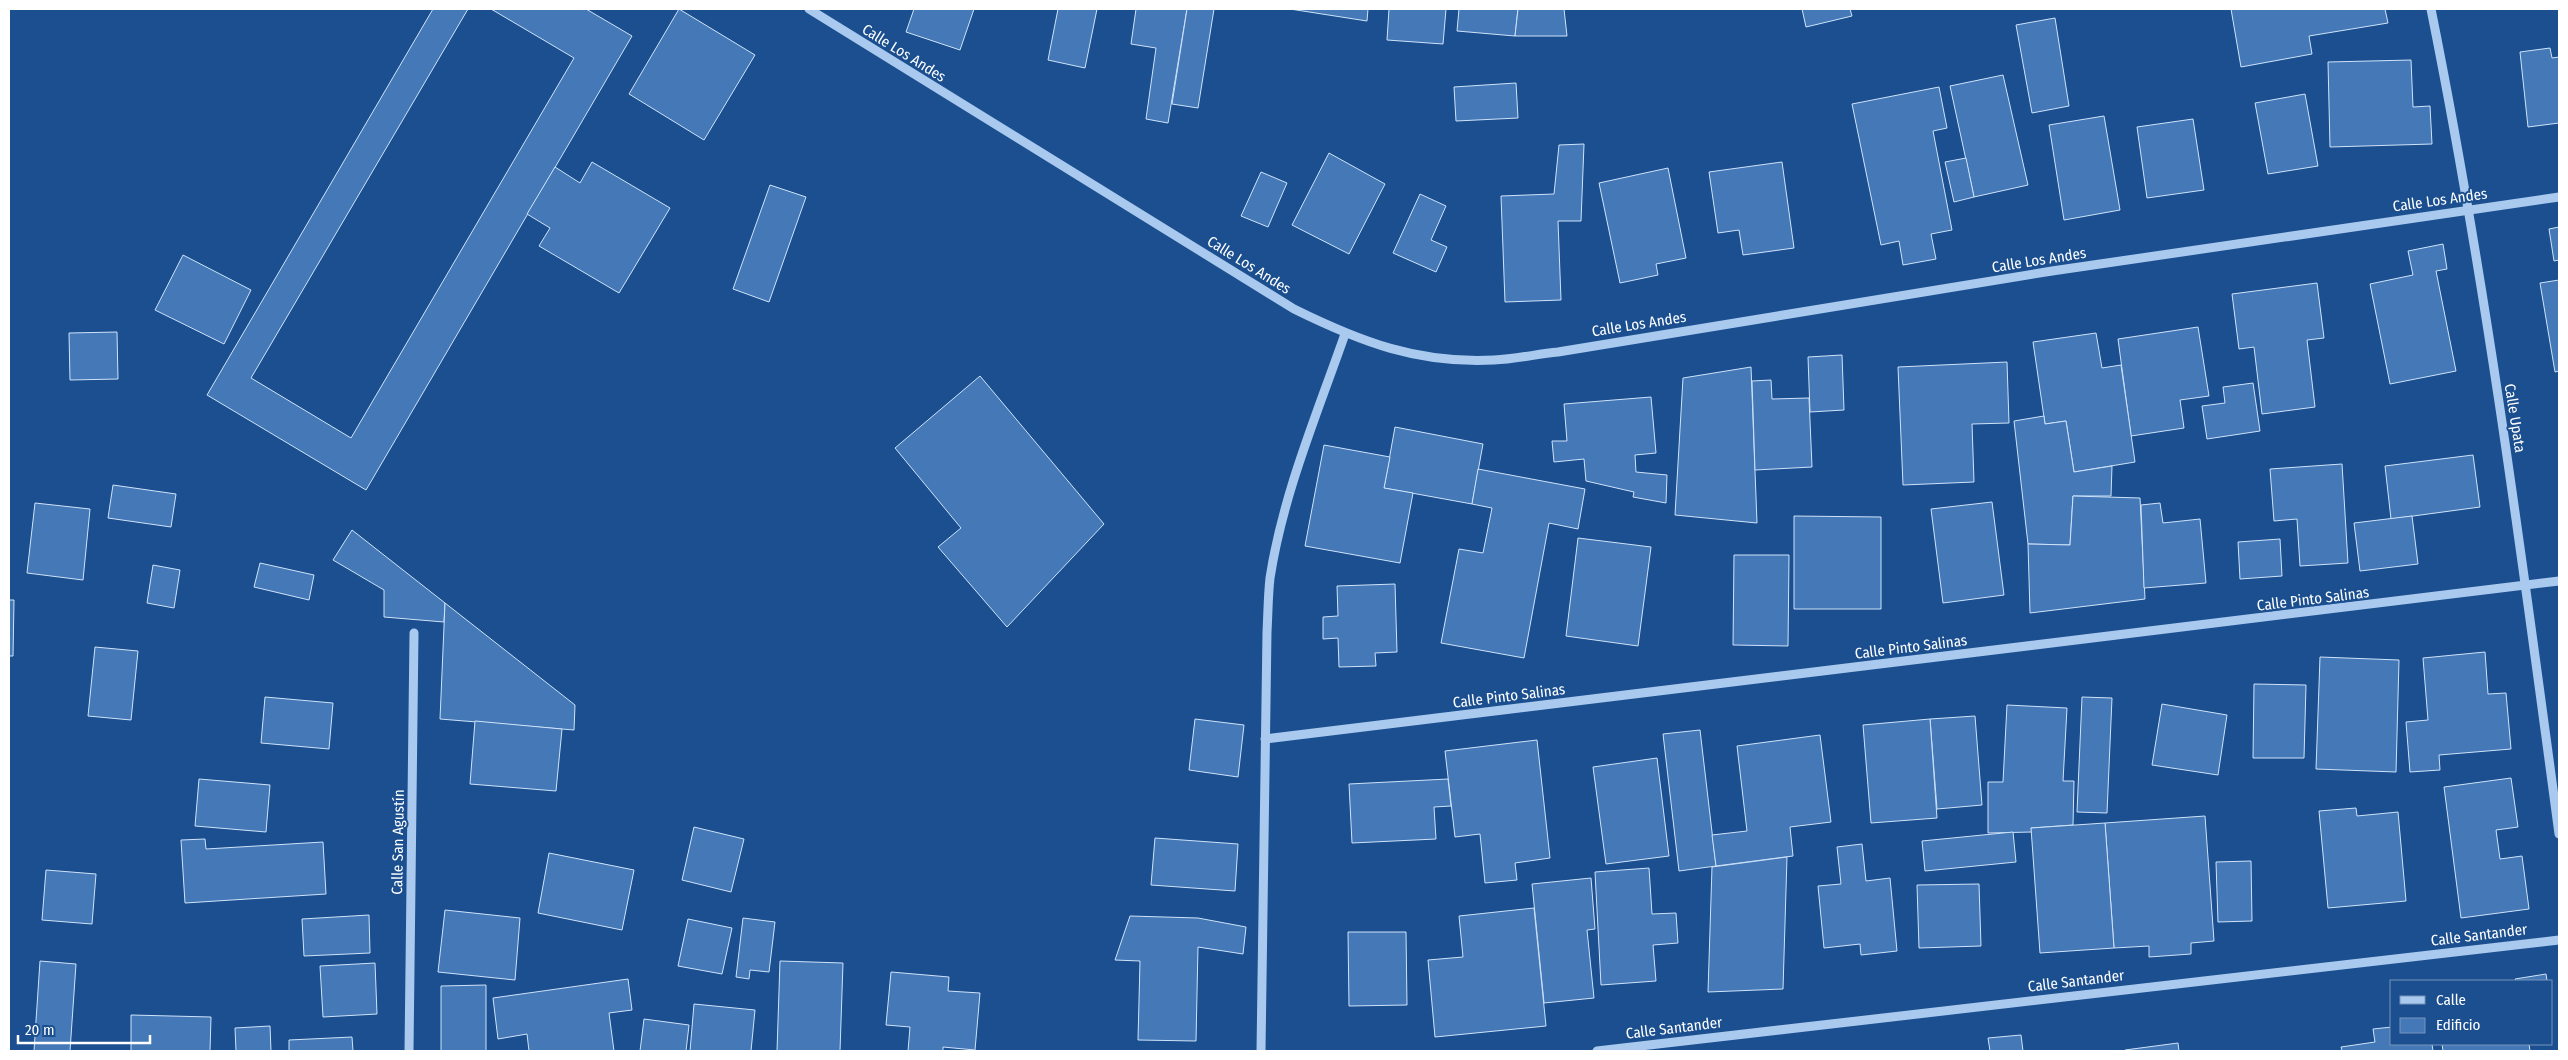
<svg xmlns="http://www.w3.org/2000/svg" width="2568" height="1060" viewBox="0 0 2568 1060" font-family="'Fira Sans Condensed',sans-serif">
	<rect width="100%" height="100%" fill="#1b4f8f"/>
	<!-- building -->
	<g fill="#4478b7" stroke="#cfe3fa">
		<path d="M 433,9 L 468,9 L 251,378 L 351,438 L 574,58 L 491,9 L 586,9 L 632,36 L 366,490 L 207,395 Z"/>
		<path d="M 679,9 L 755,55 L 704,140 L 629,94 Z"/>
		<path d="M 914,9 L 974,9 L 960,50 L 906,32 Z"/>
		<path d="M 1058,9 L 1097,9 L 1085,68 L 1048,60 Z"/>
		<path d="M 1136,9 L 1187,9 L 1168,123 L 1146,119 L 1156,48 L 1131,44 Z"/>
		<path d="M 1187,9 L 1214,9 L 1198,108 L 1172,104 Z"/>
		<path d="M 1290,9 L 1368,9 L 1367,21 Z"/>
		<path d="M 1389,9 L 1446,9 L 1443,44 L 1387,40 Z"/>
		<path d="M 1459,9 L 1518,9 L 1515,36 L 1457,31 Z"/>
		<path d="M 1518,9 L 1564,9 L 1567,36 L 1515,36 Z"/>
		<path d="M 1802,9 L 1850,9 L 1852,16 L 1806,27 Z"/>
		<path d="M 2231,9 L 2385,9 L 2388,23 L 2309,36 L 2312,54 L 2241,67 Z"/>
		<path d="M 2055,18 L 2069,106 L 2032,113 L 2016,25 Z"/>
		<path d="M 2550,48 L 2552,58 L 2559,57 L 2559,126 L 2559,123 L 2528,127 L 2520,52 Z"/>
		<path d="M 2411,60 L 2413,107 L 2430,106 L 2432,144 L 2330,147 L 2328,62 Z"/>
		<path d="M 2003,75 L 2028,185 L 1974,197 L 1950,86 Z"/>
		<path d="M 1516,83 L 1518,118 L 1456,121 L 1454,87 Z"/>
		<path d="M 1939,87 L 1947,128 L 1933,131 L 1952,230 L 1931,234 L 1936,259 L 1903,265 L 1899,241 L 1881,245 L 1852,104 Z"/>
		<path d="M 2305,94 L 2318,166 L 2268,174 L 2255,103 Z"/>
		<path d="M 2104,116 L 2120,210 L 2064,220 L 2049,125 Z"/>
		<path d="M 2193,119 L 2204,190 L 2147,198 L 2137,127 Z"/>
		<path d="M 1584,144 L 1581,221 L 1558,221 L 1561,300 L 1505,302 L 1501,196 L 1554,194 L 1559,145 Z"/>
		<path d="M 1329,153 L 1385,184 L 1349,254 L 1292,225 Z"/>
		<path d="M 1966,158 L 1974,197 L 1954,202 L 1945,162 Z"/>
		<path d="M 592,162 L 670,208 L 619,293 L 539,246 L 550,228 L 527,214 L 555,167 L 580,183 Z"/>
		<path d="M 1782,162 L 1794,248 L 1743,255 L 1739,230 L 1718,233 L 1709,172 Z"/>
		<path d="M 1668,168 L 1686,258 L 1656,264 L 1658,275 L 1620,283 L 1599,183 Z"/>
		<path d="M 1261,172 L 1287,183 L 1268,227 L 1241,216 Z"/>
		<path d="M 770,185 L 806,197 L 769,302 L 733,289 Z"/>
		<path d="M 1420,194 L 1446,206 L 1431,240 L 1447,247 L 1436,272 L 1393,253 Z"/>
		<path d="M 2559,227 L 2559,260 L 2554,261 L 2549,229 Z"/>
		<path d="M 2443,244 L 2447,269 L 2436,271 L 2456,371 L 2390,384 L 2370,284 L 2413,275 L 2408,251 Z"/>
		<path d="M 183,255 L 251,290 L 224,344 L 155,310 Z"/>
		<path d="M 2559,280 L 2559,371 L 2555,372 L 2540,283 Z"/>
		<path d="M 2317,283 L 2324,338 L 2307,340 L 2315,407 L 2262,414 L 2254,347 L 2239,349 L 2232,294 Z"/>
		<path d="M 2198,327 L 2209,396 L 2180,400 L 2184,428 L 2131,436 L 2118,339 Z"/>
		<path d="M 117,332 L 118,379 L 70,380 L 69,333 Z"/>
		<path d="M 2096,333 L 2102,368 L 2121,365 L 2135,462 L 2074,472 L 2066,421 L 2045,424 L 2033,342 Z"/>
		<path d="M 1842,355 L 1844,410 L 1810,412 L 1808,357 Z"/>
		<path d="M 2007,362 L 2009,423 L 1972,424 L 1974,482 L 1903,485 L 1898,367 Z"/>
		<path d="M 1751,367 L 1757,523 L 1675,515 L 1683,378 Z"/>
		<path d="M 980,376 L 1104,524 L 1007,627 L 938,547 L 961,528 L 895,448 Z"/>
		<path d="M 1771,380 L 1772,399 L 1809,398 L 1812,467 L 1755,470 L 1752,381 Z"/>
		<path d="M 2253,383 L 2260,431 L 2207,439 L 2202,406 L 2225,403 L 2223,387 Z"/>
		<path d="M 1651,397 L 1656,453 L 1635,455 L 1636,472 L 1667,475 L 1666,503 L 1633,497 L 1634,492 L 1586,481 L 1584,459 L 1554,462 L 1552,441 L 1567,441 L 1564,404 Z"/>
		<path d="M 2044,416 L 2045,424 L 2066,421 L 2074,472 L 2112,466 L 2111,496 L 2073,496 L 2070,545 L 2028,544 L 2014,421 Z"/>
		<path d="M 1395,427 L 1483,444 L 1472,504 L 1384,488 Z"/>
		<path d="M 1324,445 L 1390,457 L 1384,488 L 1413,493 L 1400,563 L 1305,546 Z"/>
		<path d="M 2473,455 L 2480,507 L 2391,519 L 2385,466 Z"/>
		<path d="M 2342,464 L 2348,563 L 2300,566 L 2297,519 L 2274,521 L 2270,469 Z"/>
		<path d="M 1478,469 L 1585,489 L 1578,529 L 1549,523 L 1524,658 L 1441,643 L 1459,549 L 1483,553 L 1492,508 L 1472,504 Z"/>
		<path d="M 113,485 L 176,494 L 171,527 L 108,518 Z"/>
		<path d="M 2073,496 L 2140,498 L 2145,599 L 2030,613 L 2028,544 L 2070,545 Z"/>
		<path d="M 1992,502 L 2004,595 L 1943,603 L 1931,509 Z"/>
		<path d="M 35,503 L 90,509 L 83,580 L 27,573 Z"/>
		<path d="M 2160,503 L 2163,523 L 2200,519 L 2206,583 L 2144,588 L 2141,505 Z"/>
		<path d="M 1794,516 L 1881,517 L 1881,609 L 1794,609 Z"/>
		<path d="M 2412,516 L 2418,564 L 2360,571 L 2354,523 Z"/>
		<path d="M 352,530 L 445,603 L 444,622 L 384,617 L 384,590 L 333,560 Z"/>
		<path d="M 1578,538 L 1651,547 L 1638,646 L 1566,636 Z"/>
		<path d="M 2280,539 L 2282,576 L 2240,579 L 2238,542 Z"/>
		<path d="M 1734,555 L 1789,555 L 1788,646 L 1733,645 Z"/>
		<path d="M 260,563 L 314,575 L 309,600 L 254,587 Z"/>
		<path d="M 153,565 L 180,570 L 174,608 L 147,603 Z"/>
		<path d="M 1395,584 L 1397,652 L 1375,653 L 1376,666 L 1339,667 L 1338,638 L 1323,639 L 1323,617 L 1338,616 L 1337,586 Z"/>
		<path d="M 9,600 L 14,600 L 13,656 L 9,656 Z"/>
		<path d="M 445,603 L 575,705 L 574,730 L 440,719 Z"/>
		<path d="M 95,647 L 138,651 L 131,720 L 88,716 Z"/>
		<path d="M 2485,652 L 2488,694 L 2506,693 L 2511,749 L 2439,755 L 2440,770 L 2410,772 L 2406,722 L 2428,720 L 2423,658 Z"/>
		<path d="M 2320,657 L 2399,660 L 2396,772 L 2316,769 Z"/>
		<path d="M 2254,684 L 2306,685 L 2304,758 L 2253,758 Z"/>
		<path d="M 265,697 L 333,703 L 329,749 L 261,743 Z"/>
		<path d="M 2082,697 L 2112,698 L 2107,813 L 2077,812 Z"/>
		<path d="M 2162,704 L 2227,715 L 2218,775 L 2152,765 Z"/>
		<path d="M 2007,705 L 2067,708 L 2063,781 L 2074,781 L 2073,825 L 2031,828 L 2032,832 L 1988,833 L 1988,782 L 2003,782 Z"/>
		<path d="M 1975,716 L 1982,805 L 1937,809 L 1930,719 Z"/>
		<path d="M 1195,719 L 1244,725 L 1238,777 L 1189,770 Z"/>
		<path d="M 1930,719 L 1937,818 L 1871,823 L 1863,725 Z"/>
		<path d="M 475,721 L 562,729 L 556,791 L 470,784 Z"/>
		<path d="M 1700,730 L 1716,866 L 1679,871 L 1663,734 Z"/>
		<path d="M 1820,735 L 1831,822 L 1790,827 L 1793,856 L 1716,866 L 1712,835 L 1747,831 L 1737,746 Z"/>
		<path d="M 1537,740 L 1550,858 L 1515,863 L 1517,880 L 1485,883 L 1480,834 L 1455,837 L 1445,751 Z"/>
		<path d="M 1657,758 L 1669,856 L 1606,864 L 1593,767 Z"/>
		<path d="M 2511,778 L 2518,827 L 2496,830 L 2500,859 L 2522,856 L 2529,909 L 2461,918 L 2444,787 Z"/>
		<path d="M 199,779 L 270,785 L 266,832 L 195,826 Z"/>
		<path d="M 1448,779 L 1451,806 L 1434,807 L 1436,839 L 1352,843 L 1349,784 Z"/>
		<path d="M 2356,808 L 2357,816 L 2398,812 L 2406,901 L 2328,908 L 2319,811 Z"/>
		<path d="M 2205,816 L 2214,941 L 2191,943 L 2191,954 L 2149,957 L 2149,946 L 2114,948 L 2105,823 Z"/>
		<path d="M 2105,823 L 2114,948 L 2040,953 L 2031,828 Z"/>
		<path d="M 694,827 L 744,839 L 731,892 L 682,880 Z"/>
		<path d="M 2013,832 L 2016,862 L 1925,871 L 1922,841 Z"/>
		<path d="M 1155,838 L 1238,844 L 1235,891 L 1151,885 Z"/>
		<path d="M 205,839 L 206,849 L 323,842 L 326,894 L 185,903 L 181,840 Z"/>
		<path d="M 1862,844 L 1866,881 L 1890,878 L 1897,951 L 1861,955 L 1860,944 L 1824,948 L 1818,886 L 1841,884 L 1837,847 Z"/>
		<path d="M 549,853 L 634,870 L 622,930 L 538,913 Z"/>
		<path d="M 1787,857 L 1783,989 L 1708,992 L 1712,867 Z"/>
		<path d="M 2251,861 L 2252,921 L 2218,922 L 2216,862 Z"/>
		<path d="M 1649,868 L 1652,914 L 1676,913 L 1678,943 L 1653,945 L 1656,981 L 1601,985 L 1595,872 Z"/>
		<path d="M 46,870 L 96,874 L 92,924 L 42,920 Z"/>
		<path d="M 1591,878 L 1595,929 L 1587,930 L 1594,998 L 1544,1003 L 1532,884 Z"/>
		<path d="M 1979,884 L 1981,946 L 1919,948 L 1917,885 Z"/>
		<path d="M 1534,908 L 1546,1026 L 1435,1037 L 1428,960 L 1463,957 L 1459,916 Z"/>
		<path d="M 445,910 L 520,918 L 515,980 L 438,972 Z"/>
		<path d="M 369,915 L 370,953 L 304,956 L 302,919 Z"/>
		<path d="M 1130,916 L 1198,918 L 1246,927 L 1243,954 L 1198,947 L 1196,1041 L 1138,1040 L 1140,961 L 1115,960 Z"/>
		<path d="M 743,918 L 775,922 L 769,972 L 750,970 L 749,979 L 736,977 Z"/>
		<path d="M 688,919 L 732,928 L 722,974 L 678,966 Z"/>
		<path d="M 1348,932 L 1406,932 L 1407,1005 L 1349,1006 Z"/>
		<path d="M 40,961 L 76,964 L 70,1051 L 34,1051 Z"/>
		<path d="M 780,961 L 843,963 L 840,1051 L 777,1051 Z"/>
		<path d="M 375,963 L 377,1014 L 323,1017 L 320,966 Z"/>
		<path d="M 891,972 L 949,977 L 948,991 L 980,993 L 975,1050 L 943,1047 L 943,1051 L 908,1051 L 910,1027 L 886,1025 Z"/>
		<path d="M 2546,974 L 2547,981 L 2516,981 L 2515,979 Z"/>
		<path d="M 628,979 L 632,1010 L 609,1013 L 614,1051 L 529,1051 L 527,1034 L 498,1039 L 493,998 Z"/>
		<path d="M 486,985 L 486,1051 L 441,1051 L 441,986 Z"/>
		<path d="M 694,1004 L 755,1010 L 751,1051 L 690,1051 Z"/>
		<path d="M 131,1015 L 211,1017 L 210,1051 L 131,1051 Z"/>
		<path d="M 644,1019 L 689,1025 L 686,1051 L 640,1051 Z"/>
		<path d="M 270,1026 L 271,1051 L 236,1051 L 235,1028 Z"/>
		<path d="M 2392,1027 L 2392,1044 L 2432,1044 L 2433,1051 L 2342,1051 L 2341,1047 L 2375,1042 L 2373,1029 Z"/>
		<path d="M 2021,1035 L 2023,1051 L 1990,1051 L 1988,1038 Z"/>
		<path d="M 352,1037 L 353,1051 L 289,1051 L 289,1040 Z"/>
		<path d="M 2178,1043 L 2179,1051 L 2125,1051 L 2125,1050 Z"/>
		<path d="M 2442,1044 L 2529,1044 L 2530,1051 L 2443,1051 Z"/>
	</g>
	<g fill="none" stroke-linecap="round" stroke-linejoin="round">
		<!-- minor -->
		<g stroke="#a9c9ee" stroke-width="9">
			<path d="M 809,9 L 1294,309 C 1361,342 1418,364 1494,360 C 1516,359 1537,354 1558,352 L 2052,271 L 2559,197"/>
			<path d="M 2431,9 C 2486,282 2522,558 2559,834"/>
			<path d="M 1265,739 L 2559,581"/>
			<path d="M 409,1051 L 414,633"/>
			<path d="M 1261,1051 L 1267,632 C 1268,614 1268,596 1270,578 C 1283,494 1317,414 1345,334"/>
			<path d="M 1597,1051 L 2559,940"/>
		</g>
	</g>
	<g text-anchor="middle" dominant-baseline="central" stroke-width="4" stroke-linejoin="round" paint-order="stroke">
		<!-- street labels -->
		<g font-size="15" fill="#fff" stroke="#1b4f8f">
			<text transform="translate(904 53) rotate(32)">Calle Los Andes</text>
			<text transform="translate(2440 200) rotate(-8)">Calle Los Andes</text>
			<text transform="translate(2039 260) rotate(-9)">Calle Los Andes</text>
			<text transform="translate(1249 265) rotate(32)">Calle Los Andes</text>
			<text transform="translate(1639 324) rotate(-9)">Calle Los Andes</text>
			<text transform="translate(2515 418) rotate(81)">Calle Upata</text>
			<text transform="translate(2313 599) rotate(-7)">Calle Pinto Salinas</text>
			<text transform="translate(1911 647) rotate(-7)">Calle Pinto Salinas</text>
			<text transform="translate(1509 696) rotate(-7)">Calle Pinto Salinas</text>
			<text transform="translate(398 842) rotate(-89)">Calle San Agustín</text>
			<text transform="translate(2479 935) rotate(-7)">Calle Santander</text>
			<text transform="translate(2076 981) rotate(-7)">Calle Santander</text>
			<text transform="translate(1674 1028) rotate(-7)">Calle Santander</text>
		</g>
	</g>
	<!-- border -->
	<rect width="2568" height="1060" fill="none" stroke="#ffffff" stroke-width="20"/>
	<!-- legend -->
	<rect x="2390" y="980" width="162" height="65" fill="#1b4f8f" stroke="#7695bc"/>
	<rect x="2400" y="996" width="25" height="8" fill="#a9c9ee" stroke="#7695bc"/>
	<text x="2436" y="1005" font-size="15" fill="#ffffff">Calle</text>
	<rect x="2400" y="1018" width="25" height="15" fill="#4478b7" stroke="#7695bc"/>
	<text x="2436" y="1030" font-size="15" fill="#ffffff">Edificio</text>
	<!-- scale -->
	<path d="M18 1035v8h132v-8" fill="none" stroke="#ffffff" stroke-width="2.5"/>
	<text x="25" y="1035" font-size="15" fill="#ffffff" stroke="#1b4f8f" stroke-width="4" paint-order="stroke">20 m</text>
</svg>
